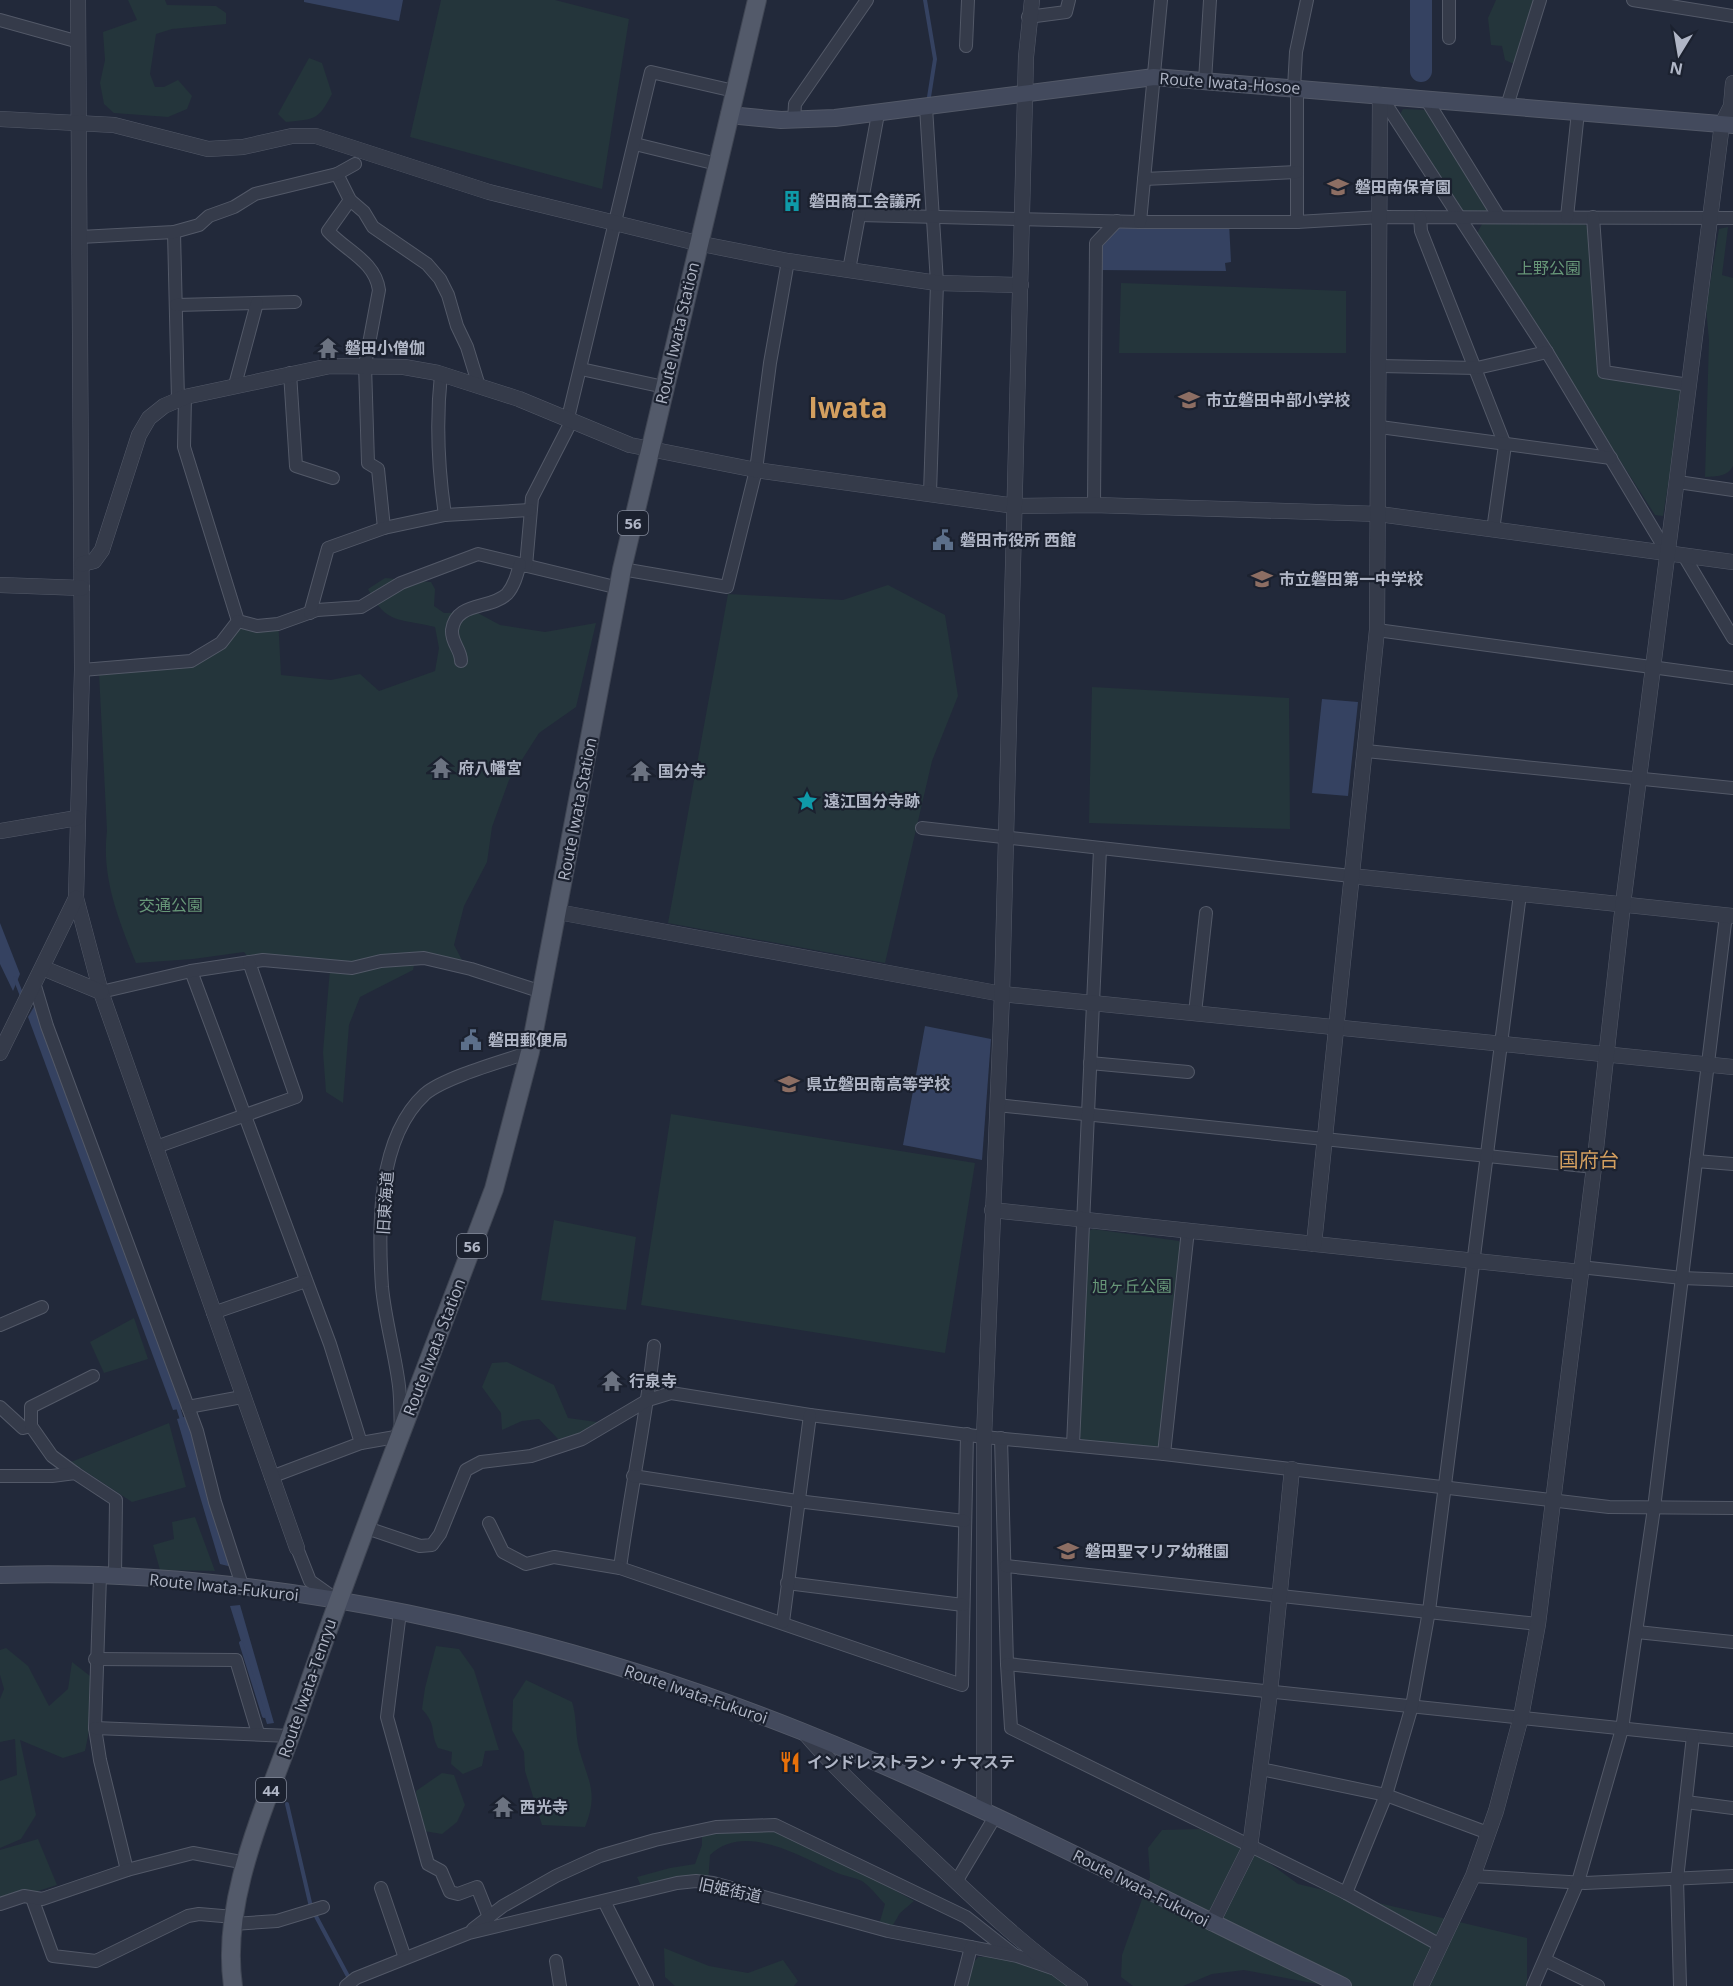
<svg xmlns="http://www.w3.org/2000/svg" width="1733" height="1986" viewBox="0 0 1733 1986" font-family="'Open Sans','Noto Sans JP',sans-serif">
	<rect width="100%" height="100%" fill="#22293a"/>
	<!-- green -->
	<g fill="#24353b">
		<path d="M 128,0 L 165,0 L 167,5 L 216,6 L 226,13 L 226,24 L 172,29 L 156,34 L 150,74 L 155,87 L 164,87 L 178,80 L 192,96 L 187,109 L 168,117 L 114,113 L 104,104 L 100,83 L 105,60 L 103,32 L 137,20 Z"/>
		<path d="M 441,0 L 555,0 L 629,19 L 602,189 L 410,137 Z"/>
		<path d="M 1496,0 L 1537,0 L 1516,65 L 1505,60 L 1502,46 L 1491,45 L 1488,18 Z"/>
		<path d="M 309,58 L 322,63 L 332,94 C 318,120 316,119 286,122 L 278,114 Z"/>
		<path d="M 1403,109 L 1427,110 L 1488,211 L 1462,213 L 1399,116 Z"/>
		<path d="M 1583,223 L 1590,229 L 1601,368 L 1674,384 L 1683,391 L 1663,516 L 1655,515 L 1476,235 L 1482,224 Z"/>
		<path d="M 1728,227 L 1722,275 L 1733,278 L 1733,466 C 1727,477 1717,476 1705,477 L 1709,340 L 1706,308 L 1719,229 Z"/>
		<path d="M 1121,283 L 1346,291 L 1346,353 L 1119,353 Z"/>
		<path d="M 385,578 L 431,582 L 435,589 L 434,606 L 444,613 L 476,612 L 500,625 L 545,632 L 596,623 L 576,707 L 539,733 L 509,780 L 492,827 L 487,862 L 464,906 L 454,945 L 468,971 L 415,961 L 413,970 L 360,997 L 349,1025 L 343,1103 L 326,1092 L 323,1052 L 330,969 L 252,961 L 244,952 L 193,959 L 136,963 C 119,921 101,877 107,831 L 99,673 L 193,666 L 238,621 L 257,626 L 278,617 L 281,675 L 331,680 L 360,674 L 379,691 L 435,671 L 439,648 L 435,627 C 399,618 386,625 368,589 Z"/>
		<path d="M 888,585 L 945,615 L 958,696 L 932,761 L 885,963 L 668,923 L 728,594 L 843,600 Z"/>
		<path d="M 1092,687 L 1289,698 L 1290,829 L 1089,823 Z"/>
		<path d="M 671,1114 L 975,1163 L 945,1353 L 641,1305 Z"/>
		<path d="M 554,1220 L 636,1237 L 626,1310 L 541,1300 Z"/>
		<path d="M 1093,1229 L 1179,1241 L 1181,1244 L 1160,1445 L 1155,1450 L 1082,1440 L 1078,1434 L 1089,1231 Z"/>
		<path d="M 134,1318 L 148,1359 L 104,1373 L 90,1342 Z"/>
		<path d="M 507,1362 L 554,1385 L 568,1418 L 597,1422 L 586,1435 L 560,1441 L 539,1419 L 522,1421 L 502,1430 L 501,1413 L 482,1387 L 492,1363 Z"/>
		<path d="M 169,1423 L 186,1487 L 132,1502 L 71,1462 Z"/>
		<path d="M 195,1517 L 215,1571 L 160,1570 L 153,1545 L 174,1539 L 172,1522 Z"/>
		<path d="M 436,1646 L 459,1649 L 474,1670 L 499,1750 L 485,1751 L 482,1766 L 463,1774 L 451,1764 L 452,1752 L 438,1748 C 429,1730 438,1727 422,1709 L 425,1688 Z"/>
		<path d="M 6,1648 L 28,1666 L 49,1706 L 68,1689 L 72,1662 L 90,1676 L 90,1726 L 85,1751 L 63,1758 L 20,1740 L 36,1815 L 21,1839 L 0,1848 L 0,1781 L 17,1775 L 15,1739 L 0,1742 L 0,1699 L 4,1689 L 0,1675 L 0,1650 Z"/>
		<path d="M 526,1680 L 572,1702 C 577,1717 575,1733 579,1749 C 588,1781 599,1792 585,1827 L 542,1825 L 525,1771 L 524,1752 L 512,1730 L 513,1700 Z"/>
		<path d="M 442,1773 L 454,1775 L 465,1805 L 457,1822 L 442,1834 L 418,1830 L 416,1791 Z"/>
		<path d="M 770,1825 L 792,1833 L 914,1901 L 900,1913 L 893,1925 L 878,1928 L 885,1904 C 878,1897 870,1886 862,1881 C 854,1877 843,1876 835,1872 C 799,1856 745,1822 710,1855 L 708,1883 L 641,1886 L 637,1877 L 670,1868 L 695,1864 L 702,1845 L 702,1837 L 726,1826 Z"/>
		<path d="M 1200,1829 L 1264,1859 L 1298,1884 L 1527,1938 L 1527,1986 L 1328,1986 L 1244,1970 L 1212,1974 L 1183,1986 L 1133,1986 L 1121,1977 L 1122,1955 L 1150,1877 L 1148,1848 L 1162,1830 Z"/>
		<path d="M 38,1839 L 57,1885 L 0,1903 L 0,1850 Z"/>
		<path d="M 664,1948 L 709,1966 L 748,1973 L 783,1960 L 798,1981 L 794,1986 L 675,1986 L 665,1977 Z"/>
		<path d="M 1017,1956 L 1080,1986 L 965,1986 L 964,1975 L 978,1957 Z"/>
	</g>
	<!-- water -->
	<g fill="#354261">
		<path d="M 304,0 L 403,0 L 399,21 L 304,2 Z"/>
		<path d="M 1229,222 L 1231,262 L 1225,263 L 1226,271 L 1096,270 L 1096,247 L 1113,226 Z"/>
		<path d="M 1322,699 L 1358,702 L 1348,796 L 1312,793 Z"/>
		<path d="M 0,923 L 20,974 L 13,991 L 0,964 Z"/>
		<path d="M 35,1005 L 185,1408 L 173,1410 L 28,1017 Z"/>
		<path d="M 925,1026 L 991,1039 L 982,1160 L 903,1145 Z"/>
		<path d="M 191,1415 L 232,1567 L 220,1564 L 177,1419 Z"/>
		<path d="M 240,1605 L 274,1723 L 267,1724 L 230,1606 Z"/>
	</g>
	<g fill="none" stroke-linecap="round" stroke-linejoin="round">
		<!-- stream -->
		<g stroke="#354261" stroke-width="4">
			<path d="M 925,0 L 935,59 L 929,97"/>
			<path d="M 15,978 L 22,996"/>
			<path d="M 177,1404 L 183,1423"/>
			<path d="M 241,1643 L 264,1716"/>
			<path d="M 287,1804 L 311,1907 L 350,1980"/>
		</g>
		<!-- river -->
		<path stroke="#354261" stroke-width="22" d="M 1421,0 L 1421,71"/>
		<defs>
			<g id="minor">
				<path d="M 1633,0 L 1733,16"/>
				<path d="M 1028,17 L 1066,12 L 1069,0"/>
				<path d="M 0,20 L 79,42"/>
				<path d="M 1449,38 L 1449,0"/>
				<path d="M 966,46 L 968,0"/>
				<path d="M 1205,81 L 1210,0"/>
				<path d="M 1294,88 L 1296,52 L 1307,0"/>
				<path d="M 1297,88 L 1297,222"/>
				<path d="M 1380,95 L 1547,352 L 1668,554"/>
				<path d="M 1426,99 L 1499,217"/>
				<path d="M 1507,106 L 1540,0"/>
				<path d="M 926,107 L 937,283 L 930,493"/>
				<path d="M 794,120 L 795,104 L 867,0"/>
				<path d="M 635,144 L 717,164"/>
				<path d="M 337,174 L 350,200 L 364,212 L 373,227 L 427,264 L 440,279 L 448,295 L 457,326 L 467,347 L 479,386"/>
				<path d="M 1144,179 L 1297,172"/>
				<path d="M 350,200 L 328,231 C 346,251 375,261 379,290 L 365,365 L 368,463 L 378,469 L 384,528"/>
				<path d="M 859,215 L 1140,222 L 1297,222 L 1381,217 L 1733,218"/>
				<path d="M 1420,217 L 1421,231 L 1505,445 L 1493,530"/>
				<path d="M 1567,217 L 1578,112"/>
				<path d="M 1593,217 L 1604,372 L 1689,385"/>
				<path d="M 1140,222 L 1161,0"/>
				<path d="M 174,232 L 178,400"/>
				<path d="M 80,237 L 174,232 L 199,225 L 209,216 L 234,207 L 255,194 L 337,174 L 355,164"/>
				<path d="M 849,270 L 878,114"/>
				<path d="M 176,305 L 295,302"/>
				<path d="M 1380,366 L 1477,368 L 1547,352"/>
				<path d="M 581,369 L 664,387"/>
				<path d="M 290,373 L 296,466 L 333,478"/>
				<path d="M 441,374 C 436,421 438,468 445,515"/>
				<path d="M 235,385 L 257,303"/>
				<path d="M 185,397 L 184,447 L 238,621 L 257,626 L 278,624 L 317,610 L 361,607 L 401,583 L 478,554 L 619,588"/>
				<path d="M 568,418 L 651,72 L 734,91"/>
				<path d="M 1380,427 L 1611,458"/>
				<path d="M 1678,482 L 1733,490"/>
				<path d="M 1094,505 L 1096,243 L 1117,221"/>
				<path d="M 1684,556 L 1733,638"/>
				<path d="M 526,566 L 532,498 L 572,420"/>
				<path d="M 622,569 L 727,587 L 756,470 L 770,363 L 788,261"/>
				<path d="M 310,613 L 328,548 L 384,528 L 445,515 L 530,510"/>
				<path d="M 1377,630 L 1733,678"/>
				<path d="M 461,661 C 461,649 451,643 452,630 C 456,601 490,610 507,594 C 514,586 517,575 520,564"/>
				<path d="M 82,670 L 191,661 L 221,643 L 238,621"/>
				<path d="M 1366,751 L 1733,788"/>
				<path d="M 922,828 L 1351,876"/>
				<path d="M 191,971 L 330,1344 L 361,1443"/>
				<path d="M 35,986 L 47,1026 L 197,1431 L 215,1502 L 243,1588"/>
				<path d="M 101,992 L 191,971 L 263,960 L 352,968 L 381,961 L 424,958 L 471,969 L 542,992"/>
				<path d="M 1195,1013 L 1206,913"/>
				<path d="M 1090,1063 L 1188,1072"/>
				<path d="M 997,1105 L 1594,1167"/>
				<path d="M 156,1147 L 296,1097 L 249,962"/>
				<path d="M 1696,1161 L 1733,1164"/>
				<path d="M 1580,1267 L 1682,1278 L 1733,1280"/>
				<path d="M 213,1313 L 306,1281"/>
				<path d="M 0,1325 L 42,1307"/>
				<path d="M 654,1346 C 646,1420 630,1493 620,1568 L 962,1685 L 967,1434"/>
				<path d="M 0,1407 L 23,1428 L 31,1426 L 52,1456 L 75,1473"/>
				<path d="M 188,1407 L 242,1397"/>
				<path d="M 31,1426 L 31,1407 L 93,1376"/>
				<path d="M 1001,1438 L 1007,1664 L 1011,1728 L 1346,1893 L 1440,1945"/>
				<path d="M 1073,1445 L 1100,849"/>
				<path d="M 1164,1454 L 1188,1230"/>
				<path d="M 0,1476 L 52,1476 L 75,1473 L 116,1500 L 115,1576"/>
				<path d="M 633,1476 L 797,1501 L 964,1521"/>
				<path d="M 271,1477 L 361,1443 L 401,1436 C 400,1419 401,1402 399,1386 C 395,1353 385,1320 382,1287 C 378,1226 377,1138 425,1094 C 445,1077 504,1061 530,1052"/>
				<path d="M 489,1523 L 503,1552 L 526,1564 L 554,1557 L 620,1568"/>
				<path d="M 364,1527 L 420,1546 L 432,1545 L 440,1534 L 466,1470 L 481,1462 L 531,1456 L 582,1439 L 648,1400 L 671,1393 L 810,1415 L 984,1437 L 1164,1454 L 1609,1507 L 1733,1508"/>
				<path d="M 297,1548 L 310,1581 L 334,1598"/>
				<path d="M 1006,1566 L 1538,1624"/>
				<path d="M 100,1576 L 95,1728 L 100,1760 L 127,1870"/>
				<path d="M 787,1583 L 963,1605"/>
				<path d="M 400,1612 L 387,1717 L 428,1864 L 441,1871 L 450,1892 L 458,1894 L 477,1887 L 489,1917"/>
				<path d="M 783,1622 L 810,1415"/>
				<path d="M 1637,1632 L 1733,1642"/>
				<path d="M 95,1659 L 236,1660 L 258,1733"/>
				<path d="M 1007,1664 L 1733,1740"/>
				<path d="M 95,1728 L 290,1736"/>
				<path d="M 1261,1769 L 1386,1795 L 1488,1833"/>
				<path d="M 1686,1802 L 1733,1808"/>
				<path d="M 1473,1876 L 1585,1883 L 1733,1876"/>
				<path d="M 956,1882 L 996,1815"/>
				<path d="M 381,1888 L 405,1958"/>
				<path d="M 1346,1893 L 1386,1795 L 1412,1706 L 1429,1611 L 1520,894"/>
				<path d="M 32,1898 L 53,1956 L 96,1961 L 188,1916 L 199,1914 L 234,1917"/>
				<path d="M 604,1901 L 647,1986"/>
				<path d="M 0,1904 L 24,1896 L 42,1899 L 127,1870 L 193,1853 L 246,1863"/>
				<path d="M 233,1924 L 277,1921 L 323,1907"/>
				<path d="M 473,1929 L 503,1906 L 556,1876 L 600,1856 L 655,1840 L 716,1827 L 775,1825 L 966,1917 L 1013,1954"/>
				<path d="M 1545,1960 L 1598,1986"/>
				<path d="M 556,1961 L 560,1986"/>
				<path d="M 346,1986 L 356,1978 L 469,1933 L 677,1883 L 696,1881 L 713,1883 L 888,1931 L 1017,1956 L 1052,1968"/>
				<path d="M 961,1986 L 971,1947"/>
				<path d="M 1533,1986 L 1578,1882 L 1622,1729 L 1654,1508 L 1726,915"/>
				<path d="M 1680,1986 L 1677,1879 L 1693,1736"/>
			</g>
			<g id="tertiary">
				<path d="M 78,0 L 82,670 L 76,898 L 101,992 L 297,1548"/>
				<path d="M 0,119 L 114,125 L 208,149 L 243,147 L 292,136 L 316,136 L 489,192 L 697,243 L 788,261 L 937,283 L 1021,285"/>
				<path d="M 82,564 L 94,561 L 102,550 L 139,435 L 149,418 L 164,406 L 185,397 L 330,366 L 404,367 L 438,373 L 519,399 L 630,445 L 756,470 L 1015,506 L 1094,505 L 1379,514 L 1733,562"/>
				<path d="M 0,585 L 82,588"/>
				<path d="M 0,831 L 77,818"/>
				<path d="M 1351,876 L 1733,916"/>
				<path d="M 558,912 L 1002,994 L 1733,1067"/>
				<path d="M 43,968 L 101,992"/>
				<path d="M 0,1053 L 76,898"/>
				<path d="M 992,1210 L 1580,1272"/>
				<path d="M 1314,1244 L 1377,630 L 1380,95"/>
				<path d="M 804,1732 C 837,1771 876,1806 914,1842 C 967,1892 1020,1944 1080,1986"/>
				<path d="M 984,1810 L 984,1437 L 1002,994 L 1026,57 L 1032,0"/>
				<path d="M 1212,1923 L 1250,1847 L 1270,1692 L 1292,1469"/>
				<path d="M 1421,1986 L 1473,1876 L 1496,1811 L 1521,1717 L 1538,1624 L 1594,1167 L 1623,904 L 1722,124 L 1731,106 L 1733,83"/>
			</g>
			<g id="secondary">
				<path d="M 729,115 L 781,120 L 835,118 L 1154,77 L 1733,125"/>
				<path d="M 0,1575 C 262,1566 558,1634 801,1731 C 986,1805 1163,1900 1343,1986"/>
			</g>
			<path id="primary" d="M 233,1986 C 220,1897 269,1799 298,1715 C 359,1538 428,1364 494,1189 L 530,1052 L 622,569 L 757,0"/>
		</defs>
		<!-- minor casing -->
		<use href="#minor" stroke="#535968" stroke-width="14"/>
		<!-- tertiary casing -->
		<use href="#tertiary" stroke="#535968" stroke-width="16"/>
		<!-- secondary casing -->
		<use href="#secondary" stroke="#535968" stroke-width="18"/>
		<!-- primary casing -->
		<use href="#primary" stroke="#3f4553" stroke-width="20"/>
		<!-- minor -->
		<use href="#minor" stroke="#353b4a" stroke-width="12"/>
		<!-- tertiary -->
		<use href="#tertiary" stroke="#353b4a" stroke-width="15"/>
		<!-- secondary -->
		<use href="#secondary" stroke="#434a5d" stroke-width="16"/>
		<!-- primary -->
		<use href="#primary" stroke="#535a6a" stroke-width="18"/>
	</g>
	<!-- icons -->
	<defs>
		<symbol id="school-bare" viewBox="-9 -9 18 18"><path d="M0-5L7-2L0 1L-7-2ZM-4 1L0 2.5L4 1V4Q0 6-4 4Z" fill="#8d6e63" stroke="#1b212f" stroke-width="2.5" paint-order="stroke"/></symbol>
		<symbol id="building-bare" viewBox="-9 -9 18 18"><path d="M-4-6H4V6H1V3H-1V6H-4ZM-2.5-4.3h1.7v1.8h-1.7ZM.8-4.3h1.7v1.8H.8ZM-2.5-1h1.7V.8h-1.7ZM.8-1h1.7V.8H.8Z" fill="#0f9aa8" stroke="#1b212f" stroke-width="2.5" paint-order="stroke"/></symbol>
		<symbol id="temple-bare" viewBox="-9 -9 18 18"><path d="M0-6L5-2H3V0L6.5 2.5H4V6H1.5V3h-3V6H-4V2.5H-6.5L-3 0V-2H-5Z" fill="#6b7280" stroke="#1b212f" stroke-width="2.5" paint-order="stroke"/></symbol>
		<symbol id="civic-bare" viewBox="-9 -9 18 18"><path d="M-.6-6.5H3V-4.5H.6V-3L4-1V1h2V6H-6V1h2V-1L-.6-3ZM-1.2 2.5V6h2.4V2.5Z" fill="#5c6f8a" stroke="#1b212f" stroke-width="2.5" paint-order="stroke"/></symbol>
		<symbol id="sight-bare" viewBox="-9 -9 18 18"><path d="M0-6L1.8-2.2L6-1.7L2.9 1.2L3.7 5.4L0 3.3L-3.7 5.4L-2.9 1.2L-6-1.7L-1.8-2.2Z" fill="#0f9aa8" stroke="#1b212f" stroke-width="2.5" paint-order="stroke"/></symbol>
		<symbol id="restaurant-bare" viewBox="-9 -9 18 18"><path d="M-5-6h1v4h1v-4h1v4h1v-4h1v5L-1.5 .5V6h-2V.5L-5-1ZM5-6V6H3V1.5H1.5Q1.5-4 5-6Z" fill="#e8710a" stroke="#1b212f" stroke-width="2.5" paint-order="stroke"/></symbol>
	</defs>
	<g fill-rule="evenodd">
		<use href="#school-bare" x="1323" y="172" width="30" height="30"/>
		<use href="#building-bare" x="777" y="186" width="30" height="30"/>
		<use href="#temple-bare" x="313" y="333" width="30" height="30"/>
		<use href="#school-bare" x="1174" y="385" width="30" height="30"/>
		<use href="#civic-bare" x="928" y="525" width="30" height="30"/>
		<use href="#school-bare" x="1247" y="564" width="30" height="30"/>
		<use href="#temple-bare" x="426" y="753" width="30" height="30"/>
		<use href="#temple-bare" x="626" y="756" width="30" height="30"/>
		<use href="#sight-bare" x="792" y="786" width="30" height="30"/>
		<use href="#civic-bare" x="456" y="1025" width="30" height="30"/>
		<use href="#school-bare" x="774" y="1069" width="30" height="30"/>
		<use href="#temple-bare" x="597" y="1366" width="30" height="30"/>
		<use href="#school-bare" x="1053" y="1536" width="30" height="30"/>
		<use href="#restaurant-bare" x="775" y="1747" width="30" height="30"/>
		<use href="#temple-bare" x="488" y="1792" width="30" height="30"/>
	</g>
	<g text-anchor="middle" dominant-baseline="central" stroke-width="4.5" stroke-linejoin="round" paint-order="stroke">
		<!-- shield labels -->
		<g fill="#1b212f" stroke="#838999" stroke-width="1.5">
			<rect x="618" y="511" width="30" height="24" rx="4.5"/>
			<rect x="457" y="1234" width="30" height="24" rx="4.5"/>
			<rect x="256" y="1778" width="30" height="24" rx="4.5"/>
		</g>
		<g font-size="15" font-weight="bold" fill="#b0b6c6">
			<text x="633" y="523">56</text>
			<text x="472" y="1246">56</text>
			<text x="271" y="1790">44</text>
		</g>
		<!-- street labels -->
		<g font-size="16" fill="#b0b6c6" stroke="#1b212f">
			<text transform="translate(1230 83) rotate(4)">Route Iwata-Hosoe</text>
			<text transform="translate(677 333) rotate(-77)">Route Iwata Station</text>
			<text transform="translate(577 809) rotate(-79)">Route Iwata Station</text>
			<text transform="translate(385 1203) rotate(-86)">旧東海道</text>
			<text transform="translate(434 1347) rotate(-69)">Route Iwata Station</text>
			<text transform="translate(224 1587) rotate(6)">Route Iwata-Fukuroi</text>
			<text transform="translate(307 1688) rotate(-71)">Route Iwata-Tenryu</text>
			<text transform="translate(696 1694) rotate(19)">Route Iwata-Fukuroi</text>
			<text transform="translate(1141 1888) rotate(27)">Route Iwata-Fukuroi</text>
			<text transform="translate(730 1890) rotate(12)">旧姫街道</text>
		</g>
		<!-- poi labels -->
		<g font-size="16" font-weight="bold" fill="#b0b6c6" stroke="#1b212f" text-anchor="start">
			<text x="1355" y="187">磐田南保育園</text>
			<text x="809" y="201">磐田商工会議所</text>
			<text x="345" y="348">磐田小僧伽</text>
			<text x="1206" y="400">市立磐田中部小学校</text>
			<text x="960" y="540">磐田市役所 西館</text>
			<text x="1279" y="579">市立磐田第一中学校</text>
			<text x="458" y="768">府八幡宮</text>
			<text x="658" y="771">国分寺</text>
			<text x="824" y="801">遠江国分寺跡</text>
			<text x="488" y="1040">磐田郵便局</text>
			<text x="806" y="1084">県立磐田南高等学校</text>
			<text x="629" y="1381">行泉寺</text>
			<text x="1085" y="1551">磐田聖マリア幼稚園</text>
			<text x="807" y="1762">インドレストラン・ナマステ</text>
			<text x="520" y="1807">西光寺</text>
		</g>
		<!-- park labels -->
		<g font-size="16" fill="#679778" stroke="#1b212f">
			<text x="1549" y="268">上野公園</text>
			<text x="171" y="905">交通公園</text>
			<text x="1132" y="1286">旭ヶ丘公園</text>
		</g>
		<!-- quarter labels -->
		<g font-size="20" fill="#d39f5f" stroke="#1b212f">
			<text x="1589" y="1159">国府台</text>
		</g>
		<!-- town labels -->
		<g font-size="28" font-weight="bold" fill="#d39f5f" stroke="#1b212f">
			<text x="848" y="407">Iwata</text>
		</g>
	</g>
	<!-- north arrow -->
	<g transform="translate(1679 54) rotate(191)" stroke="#1b212f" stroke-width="4.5" paint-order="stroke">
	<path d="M0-4.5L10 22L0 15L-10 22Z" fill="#b0b6c6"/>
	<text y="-9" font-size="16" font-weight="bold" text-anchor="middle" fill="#b0b6c6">N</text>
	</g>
</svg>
